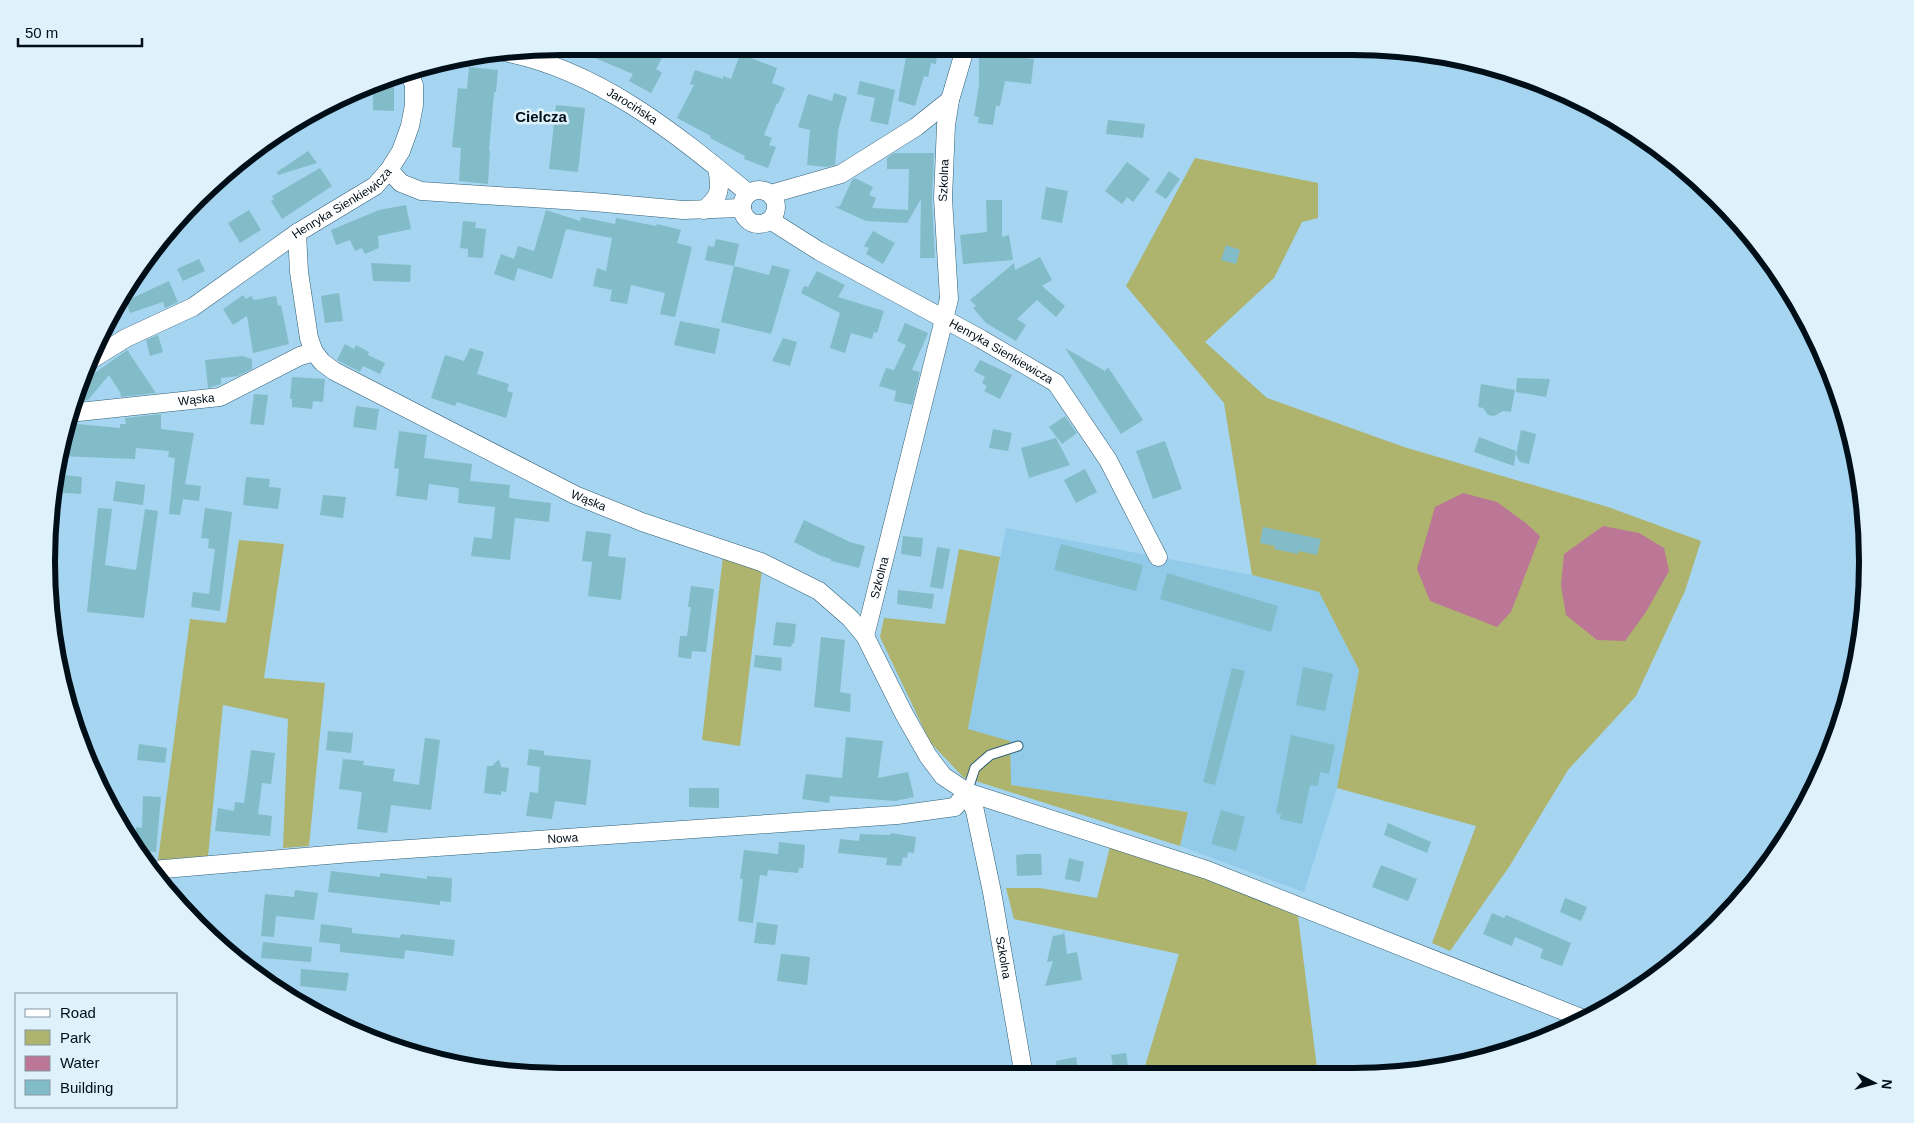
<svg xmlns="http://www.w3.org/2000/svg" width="1914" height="1123" viewBox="0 0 1914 1123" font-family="Arial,sans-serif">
	<rect width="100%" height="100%" fill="#a5d5f0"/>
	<!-- built -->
	<path fill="#92cae9" d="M 1006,528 L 1252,575 L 1319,592 L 1359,670 L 1337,788 L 1304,892 L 1180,846 L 1188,812 L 1011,785 L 968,729 Z"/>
	<!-- green -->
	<g fill="#aeb46e">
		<path d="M 1195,158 L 1318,183 L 1318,218 L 1302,222 L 1274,278 L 1205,342 L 1267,398 L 1404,447 L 1608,507 L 1701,541 L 1685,591 L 1636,696 L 1568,770 L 1509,867 L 1450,951 L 1432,943 L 1476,826 L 1337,788 L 1359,670 L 1319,592 L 1252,575 L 1224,403 L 1126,286 Z"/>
		<path d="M 239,540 L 284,544 L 264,678 L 325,683 L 309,846 L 283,848 L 288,719 L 223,705 L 208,856 L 158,860 L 190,619 L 226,623 Z"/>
		<path d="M 959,549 L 1000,557 L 968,729 L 1010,741 L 1011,785 L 1188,812 L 1180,846 L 963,777 L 930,742 L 880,637 L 884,618 L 945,624 Z"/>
		<path d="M 723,556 L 762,570 L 740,746 L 702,740 Z"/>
		<path d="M 1110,847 L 1208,878 L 1298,916 L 1318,1076 L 1142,1076 L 1179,954 L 1014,919 L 1006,888 L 1040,888 L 1097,898 Z"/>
	</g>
	<!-- water -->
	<g fill="#bb7795">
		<path d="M 1463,493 L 1497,502 L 1527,524 L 1540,536 L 1511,612 L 1497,627 L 1430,601 L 1417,569 L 1435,507 Z"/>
		<path d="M 1603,526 L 1639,533 L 1664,548 L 1669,571 L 1646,612 L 1625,641 L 1597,640 L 1566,615 L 1561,585 L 1564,554 Z"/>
	</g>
	<!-- building -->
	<g fill="#83bcc9">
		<path d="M 913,49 L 938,49 L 936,64 L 931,63 L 928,77 L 924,76 L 915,106 L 898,101 L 906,57 L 911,58 Z"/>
		<path d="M 979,49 L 1007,49 L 1007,56 L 1034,59 L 1031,84 L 1005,81 L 1000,106 L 996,106 L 993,125 L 978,123 L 979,117 L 974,116 L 979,85 Z"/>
		<path d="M 576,50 L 666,50 L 656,69 L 662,73 L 651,93 L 629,81 L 633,74 Z"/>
		<path d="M 740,54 L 777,68 L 772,83 L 785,88 L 778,104 L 777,103 L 764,135 L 772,138 L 769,145 L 776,147 L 768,168 L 744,159 L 745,156 L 710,138 L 711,136 L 677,118 L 694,85 L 690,84 L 695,70 L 723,79 L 723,76 L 731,79 Z"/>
		<path d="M 469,67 L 498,70 L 496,92 L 494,92 L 489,150 L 490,151 L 488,184 L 459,181 L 461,148 L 452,147 L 458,88 L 467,89 Z"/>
		<path d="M 860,81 L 895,90 L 888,125 L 870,121 L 875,98 L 857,94 Z"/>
		<path d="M 377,82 L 394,83 L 394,111 L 373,110 L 373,91 L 376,91 Z"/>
		<path d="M 834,93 L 847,97 L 838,131 L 835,165 L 827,167 L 807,165 L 810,130 L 798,127 L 808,94 L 832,101 Z"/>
		<path d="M 556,105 L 585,108 L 578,172 L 549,169 Z"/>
		<path d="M 1108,120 L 1145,124 L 1143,138 L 1106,134 Z"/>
		<path d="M 308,151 L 317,163 L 278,175 L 277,172 Z"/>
		<path d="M 894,153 L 934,153 L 932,199 L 935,258 L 920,258 L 921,199 L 907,223 L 866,221 L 835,207 L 840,206 L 852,180 L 855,178 L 873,187 L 869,195 L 876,198 L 872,208 L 908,210 L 909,169 L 887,169 L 887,158 Z"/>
		<path d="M 1127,162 L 1150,179 L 1133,202 L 1127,197 L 1122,204 L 1105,191 Z"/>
		<path d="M 320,168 L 332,186 L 282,219 L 271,201 L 274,199 L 272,196 Z"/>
		<path d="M 1169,171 L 1180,179 L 1166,199 L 1155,192 Z"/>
		<path d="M 1046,187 L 1068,191 L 1062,223 L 1041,219 Z"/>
		<path d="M 986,200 L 1002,200 L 1002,237 L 1009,235 L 1013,260 L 963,264 L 960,235 L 987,232 Z"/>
		<path d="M 406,205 L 411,229 L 378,236 L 379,248 L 365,254 L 362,248 L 355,251 L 350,240 L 336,245 L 331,230 L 379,210 Z"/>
		<path d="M 249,210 L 261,230 L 240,243 L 228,223 Z"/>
		<path d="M 546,210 L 580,221 L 581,217 L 615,224 L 616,218 L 656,226 L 657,224 L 681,230 L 677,243 L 692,247 L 675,317 L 660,314 L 665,293 L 631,285 L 627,304 L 610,301 L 612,290 L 593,286 L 597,268 L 606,271 L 612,238 L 566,229 L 552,279 L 518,268 L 514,281 L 494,274 L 501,254 L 514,259 L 518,246 L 534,251 Z"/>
		<path d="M 463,221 L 476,222 L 475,228 L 486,229 L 483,258 L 468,257 L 468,249 L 460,248 Z"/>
		<path d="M 873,231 L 895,243 L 883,264 L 866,254 L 869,248 L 864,246 Z"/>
		<path d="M 716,239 L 739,244 L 734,266 L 705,260 L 708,246 L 714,247 Z"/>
		<path d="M 1226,245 L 1240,250 L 1236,264 L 1221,260 Z"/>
		<path d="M 1040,257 L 1052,280 L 1042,286 L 1065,306 L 1056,317 L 1037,300 L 1017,319 L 1026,325 L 1016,341 L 986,323 L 973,308 L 976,306 L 970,300 L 1014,263 L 1015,270 Z"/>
		<path d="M 199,259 L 205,271 L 183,281 L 177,269 Z"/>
		<path d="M 371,263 L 411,265 L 410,282 L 373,281 Z"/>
		<path d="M 772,265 L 790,270 L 771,334 L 721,322 L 734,266 L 769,275 Z"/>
		<path d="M 817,271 L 845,285 L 838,297 L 884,311 L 877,333 L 874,332 L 872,339 L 851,333 L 845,353 L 830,348 L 840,313 L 801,293 L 804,286 L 808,287 Z"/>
		<path d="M 169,281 L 178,302 L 165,308 L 163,302 L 130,313 L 126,301 Z"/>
		<path d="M 339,293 L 343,321 L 325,323 L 321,296 Z"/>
		<path d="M 243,295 L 246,299 L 251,296 L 254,300 L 276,296 L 278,306 L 281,305 L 289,344 L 253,353 L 247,316 L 233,325 L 223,309 Z"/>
		<path d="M 680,321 L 720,329 L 715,354 L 674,345 Z"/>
		<path d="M 905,323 L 928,333 L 912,370 L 920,372 L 912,405 L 894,401 L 896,391 L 879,386 L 886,368 L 894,370 L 906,345 L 897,341 Z"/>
		<path d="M 158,335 L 163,352 L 150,356 L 146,340 Z"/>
		<path d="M 783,338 L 797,342 L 790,366 L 772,361 Z"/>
		<path d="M 345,344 L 354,349 L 356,345 L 369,352 L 368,355 L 385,363 L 380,374 L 363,366 L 360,372 L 337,360 Z"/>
		<path d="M 470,348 L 484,352 L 477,374 L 509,384 L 507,391 L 513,393 L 506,418 L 457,402 L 455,406 L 431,398 L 445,355 L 464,361 Z"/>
		<path d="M 1065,348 L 1105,371 L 1108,367 L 1143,420 L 1121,434 Z"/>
		<path d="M 127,350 L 156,393 L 121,397 L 120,392 L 109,375 L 88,400 L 74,402 L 79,388 L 88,378 Z"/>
		<path d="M 243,356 L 252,359 L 252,369 L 238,376 L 221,378 L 221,384 L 208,388 L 205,360 Z"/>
		<path d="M 980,360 L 1012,375 L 1000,399 L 984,391 L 987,386 L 982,383 L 985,377 L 974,371 Z"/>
		<path d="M 292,377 L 325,379 L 323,402 L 313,401 L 312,409 L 292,407 L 292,399 L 290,399 Z"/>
		<path d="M 1517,378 L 1550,379 L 1546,397 L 1516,392 Z"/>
		<path d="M 1481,384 L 1515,390 L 1511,412 L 1503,411 L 1494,416 L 1488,415 L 1483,408 L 1478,407 Z"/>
		<path d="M 254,394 L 268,395 L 264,425 L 250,424 Z"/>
		<path d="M 356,406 L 379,409 L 376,430 L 353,427 Z"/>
		<path d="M 161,414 L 161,429 L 194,433 L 185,484 L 201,486 L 199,501 L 183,499 L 180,515 L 169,514 L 175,458 L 168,457 L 169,451 L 136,448 L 135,459 L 58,456 L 66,423 L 120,428 L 120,424 L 126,424 L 125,418 Z"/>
		<path d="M 1065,416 L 1077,433 L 1062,444 L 1049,427 Z"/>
		<path d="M 993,429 L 1012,433 L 1008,451 L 989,448 Z"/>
		<path d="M 1521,430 L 1536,434 L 1529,464 L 1520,462 L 1516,455 Z"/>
		<path d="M 399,431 L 427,435 L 424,458 L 472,464 L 470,481 L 510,485 L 509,498 L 551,503 L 549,522 L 515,518 L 510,560 L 471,556 L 474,537 L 492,539 L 495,507 L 458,503 L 459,488 L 429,484 L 427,500 L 396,496 L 399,469 L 394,468 Z"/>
		<path d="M 1479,437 L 1516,451 L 1514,466 L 1474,452 Z"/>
		<path d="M 1056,438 L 1070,465 L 1029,478 L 1021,448 Z"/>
		<path d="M 1165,441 L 1182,489 L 1153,499 L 1136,451 Z"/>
		<path d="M 1085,469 L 1097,492 L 1076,503 L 1064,480 Z"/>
		<path d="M 55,474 L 82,477 L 81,494 L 51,492 Z"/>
		<path d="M 246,477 L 270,479 L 269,487 L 281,488 L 278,509 L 243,505 Z"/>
		<path d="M 116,481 L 145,485 L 143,505 L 113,501 Z"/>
		<path d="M 323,495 L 346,497 L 343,518 L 320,515 Z"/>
		<path d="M 98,508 L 112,509 L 105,565 L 136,570 L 145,509 L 158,511 L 144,618 L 87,612 Z"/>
		<path d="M 205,508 L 232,512 L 220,611 L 191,607 L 193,592 L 209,594 L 215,549 L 208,548 L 209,539 L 201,538 Z"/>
		<path d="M 804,520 L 850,542 L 865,546 L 859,568 L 831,561 L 831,559 L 821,556 L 794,542 Z"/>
		<path d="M 1263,527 L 1321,539 L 1317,555 L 1299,551 L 1298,554 L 1274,549 L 1275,546 L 1260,543 Z"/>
		<path d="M 586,531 L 611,534 L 608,556 L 626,558 L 621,600 L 588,596 L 592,562 L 582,561 Z"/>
		<path d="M 903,536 L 923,538 L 921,557 L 901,554 Z"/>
		<path d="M 1061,544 L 1143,565 L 1136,591 L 1054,570 Z"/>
		<path d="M 937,547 L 950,549 L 943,589 L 930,587 Z"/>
		<path d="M 1167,573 L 1278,606 L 1271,632 L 1160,599 Z"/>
		<path d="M 691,586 L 714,589 L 706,652 L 692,651 L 691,659 L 678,657 L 680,636 L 687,636 L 691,607 L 688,607 Z"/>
		<path d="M 898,590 L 934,594 L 932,609 L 897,604 Z"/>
		<path d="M 776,622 L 796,624 L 794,644 L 792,643 L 791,647 L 773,645 Z"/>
		<path d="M 821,637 L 845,640 L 840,692 L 851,694 L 850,712 L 814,707 Z"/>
		<path d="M 755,655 L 782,658 L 781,671 L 754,667 Z"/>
		<path d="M 1303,667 L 1333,674 L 1325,711 L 1296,705 Z"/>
		<path d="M 1232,668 L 1245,671 L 1215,785 L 1203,782 Z"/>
		<path d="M 328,731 L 353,733 L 351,753 L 326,750 Z"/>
		<path d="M 1291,735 L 1335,745 L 1329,774 L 1320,772 L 1318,786 L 1310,785 L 1302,824 L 1280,819 L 1281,814 L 1276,813 Z"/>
		<path d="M 846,737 L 883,741 L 878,778 L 908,772 L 914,797 L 895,801 L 830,796 L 829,803 L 802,799 L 806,774 L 842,778 Z"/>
		<path d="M 425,738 L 440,740 L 431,810 L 391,805 L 387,833 L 357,829 L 362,792 L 339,789 L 343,759 L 364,761 L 363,765 L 395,769 L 393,781 L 419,785 Z"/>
		<path d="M 139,744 L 167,748 L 165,763 L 137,760 Z"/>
		<path d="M 529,749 L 544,751 L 544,755 L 591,760 L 586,805 L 555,801 L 552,819 L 526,816 L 530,792 L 538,793 L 540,767 L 527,765 Z"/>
		<path d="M 251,750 L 275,753 L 271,784 L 262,783 L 258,814 L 272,816 L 270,836 L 215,831 L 218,808 L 234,811 L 235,802 L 244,803 Z"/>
		<path d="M 499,759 L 501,767 L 509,768 L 506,792 L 501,791 L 501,795 L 484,793 L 487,766 L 492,766 Z"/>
		<path d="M 689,788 L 719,788 L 719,808 L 689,807 Z"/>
		<path d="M 143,796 L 161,797 L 156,852 L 137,850 L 134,845 L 136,827 L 142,828 Z"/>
		<path d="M 1221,810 L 1245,817 L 1236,851 L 1211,844 Z"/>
		<path d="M 1388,823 L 1431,842 L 1427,853 L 1384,835 Z"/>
		<path d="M 891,833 L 916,837 L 914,853 L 908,852 L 907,858 L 903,857 L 901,866 L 886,865 L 887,858 L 838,853 L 840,839 L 859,841 L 860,834 L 890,835 Z"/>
		<path d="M 779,842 L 805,845 L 803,868 L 799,868 L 798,873 L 768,870 L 767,876 L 760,875 L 753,923 L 738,921 L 743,879 L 740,879 L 744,850 L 778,854 Z"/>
		<path d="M 1025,854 L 1041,854 L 1042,875 L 1017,876 L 1016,855 Z"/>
		<path d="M 1069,858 L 1084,862 L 1080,882 L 1065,879 Z"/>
		<path d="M 1381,865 L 1417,879 L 1408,901 L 1372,887 Z"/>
		<path d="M 331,871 L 380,877 L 380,873 L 427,879 L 427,876 L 452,878 L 451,902 L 440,901 L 440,905 L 328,892 Z"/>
		<path d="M 295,890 L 318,893 L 314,920 L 276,916 L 274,937 L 261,936 L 265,894 L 294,897 Z"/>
		<path d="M 1565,898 L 1587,907 L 1581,921 L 1560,912 Z"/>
		<path d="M 1492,913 L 1504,918 L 1506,915 L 1571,943 L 1562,966 L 1540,958 L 1543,949 L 1515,937 L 1512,946 L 1483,934 Z"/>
		<path d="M 757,922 L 778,925 L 775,945 L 754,943 Z"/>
		<path d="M 321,924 L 352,928 L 352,933 L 400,938 L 401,934 L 455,940 L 453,956 L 405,950 L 404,959 L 340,952 L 340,944 L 319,942 Z"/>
		<path d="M 1064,930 L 1067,954 L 1077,952 L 1082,980 L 1045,986 L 1053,961 L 1047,962 L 1053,936 L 1063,934 Z"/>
		<path d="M 263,942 L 312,947 L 311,962 L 261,958 Z"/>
		<path d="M 781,954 L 810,957 L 807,985 L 777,981 Z"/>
		<path d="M 301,969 L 349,973 L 346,991 L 300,986 Z"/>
		<path d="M 1126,1053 L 1129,1074 L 1115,1076 L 1111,1055 Z"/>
		<path d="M 1076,1057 L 1079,1076 L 1058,1076 L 1056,1061 Z"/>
	</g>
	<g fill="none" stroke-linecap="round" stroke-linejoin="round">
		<defs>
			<path id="lane" d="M 967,792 L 975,768 L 990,755 L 1018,746"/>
			<g id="street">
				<path id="s1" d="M 499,51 C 596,68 674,132 748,193"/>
				<path d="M 389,170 L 401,183 L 421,191 L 594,202 L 683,210 L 742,208"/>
				<circle cx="759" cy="207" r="17"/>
				<path d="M 771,194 L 841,174 L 916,127 L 950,100"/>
				<path d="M 704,210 C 721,196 721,189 717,168"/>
				<path id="s2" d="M 770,220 L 819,251 L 981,339 L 1056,383 L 1108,460 L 1158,557"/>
				<path id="s3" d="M 297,233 L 299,272 L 309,338 L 314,352 L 322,362 L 334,371 L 575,495 L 642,522 L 761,562 L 819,591 L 850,618 L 865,636 L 904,714 L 928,756 L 943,776 L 967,792 L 975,811 L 992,892 L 1024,1076"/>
				<path id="s4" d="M 89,361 L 126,338 L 193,307 L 297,233 L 375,186 L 389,170 L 401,151 L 410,126 L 414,105 L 414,85 L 408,71"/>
				<path id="s5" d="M 69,413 L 220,397 L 300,356 L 314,352"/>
				<path id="s6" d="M 865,636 L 949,299 L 943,198 L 946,125 L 950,100 L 965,49"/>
				<path d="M 967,792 L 1207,870 L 1584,1019"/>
				<path id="s7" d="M 152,870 L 351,853 L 897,815 L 955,807 L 967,792"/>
			</g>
		</defs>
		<!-- lane casing -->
		<use href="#lane" stroke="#305e75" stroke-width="11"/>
		<!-- street casing -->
		<use href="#street" stroke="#305e75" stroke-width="19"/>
		<!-- lane -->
		<use href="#lane" stroke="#fff" stroke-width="9"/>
		<!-- street -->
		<use href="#street" stroke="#fff" stroke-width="18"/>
	</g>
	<g text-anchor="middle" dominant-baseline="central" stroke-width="5" stroke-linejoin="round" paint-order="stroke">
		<!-- street labels -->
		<g font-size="12" fill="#000e17" stroke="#dff2fc">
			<text stroke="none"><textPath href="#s1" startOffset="145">Jarocińska</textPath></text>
			<text stroke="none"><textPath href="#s6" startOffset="466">Szkolna</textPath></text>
			<text stroke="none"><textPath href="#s4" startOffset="299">Henryka Sienkiewicza</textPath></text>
			<text stroke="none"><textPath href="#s2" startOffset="266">Henryka Sienkiewicza</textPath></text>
			<text stroke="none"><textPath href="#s5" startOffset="128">Wąska</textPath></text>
			<text stroke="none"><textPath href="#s3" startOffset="434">Wąska</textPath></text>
			<text stroke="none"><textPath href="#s6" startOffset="60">Szkolna</textPath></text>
			<text stroke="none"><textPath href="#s7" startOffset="412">Nowa</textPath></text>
			<text stroke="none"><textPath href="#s3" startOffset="1106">Szkolna</textPath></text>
		</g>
		<!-- quarter labels -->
		<g font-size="15" font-weight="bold" fill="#000e17" stroke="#dff2fc">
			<text x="541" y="116">Cielcza</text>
		</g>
	</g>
	<!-- crop -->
	<path d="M0 0H1914V1123H0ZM561 55H1353A506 506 0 0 1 1859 561V562A506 506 0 0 1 1353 1068H561A506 506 0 0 1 55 562V561A506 506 0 0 1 561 55Z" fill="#dff2fc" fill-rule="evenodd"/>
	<path fill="none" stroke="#000e17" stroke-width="6" d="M561 55H1353A506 506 0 0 1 1859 561V562A506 506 0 0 1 1353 1068H561A506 506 0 0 1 55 562V561A506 506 0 0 1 561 55Z"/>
	<!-- legend -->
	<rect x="15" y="993" width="162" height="115" fill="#dff2fc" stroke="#8697a0"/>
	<rect x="25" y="1009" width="25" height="8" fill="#ffffff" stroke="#8697a0"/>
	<text x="60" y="1018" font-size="15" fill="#000e17">Road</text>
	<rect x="25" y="1030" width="25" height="15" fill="#aeb46e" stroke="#8697a0"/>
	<text x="60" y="1043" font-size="15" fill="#000e17">Park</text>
	<rect x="25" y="1056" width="25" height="15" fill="#bb7795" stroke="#8697a0"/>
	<text x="60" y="1068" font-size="15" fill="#000e17">Water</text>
	<rect x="25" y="1080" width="25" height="15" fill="#83bcc9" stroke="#8697a0"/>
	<text x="60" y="1093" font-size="15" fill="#000e17">Building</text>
	<!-- north arrow -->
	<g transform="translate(1874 1083) rotate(96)" stroke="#dff2fc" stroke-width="4" paint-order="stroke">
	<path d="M0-4L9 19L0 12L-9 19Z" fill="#000e17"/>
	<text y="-8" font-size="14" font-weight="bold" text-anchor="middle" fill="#000e17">N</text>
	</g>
	<!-- scale -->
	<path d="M18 38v8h124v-8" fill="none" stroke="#000e17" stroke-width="2.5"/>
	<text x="25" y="38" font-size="15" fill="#000e17" stroke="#dff2fc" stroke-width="4" paint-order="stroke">50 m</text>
</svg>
